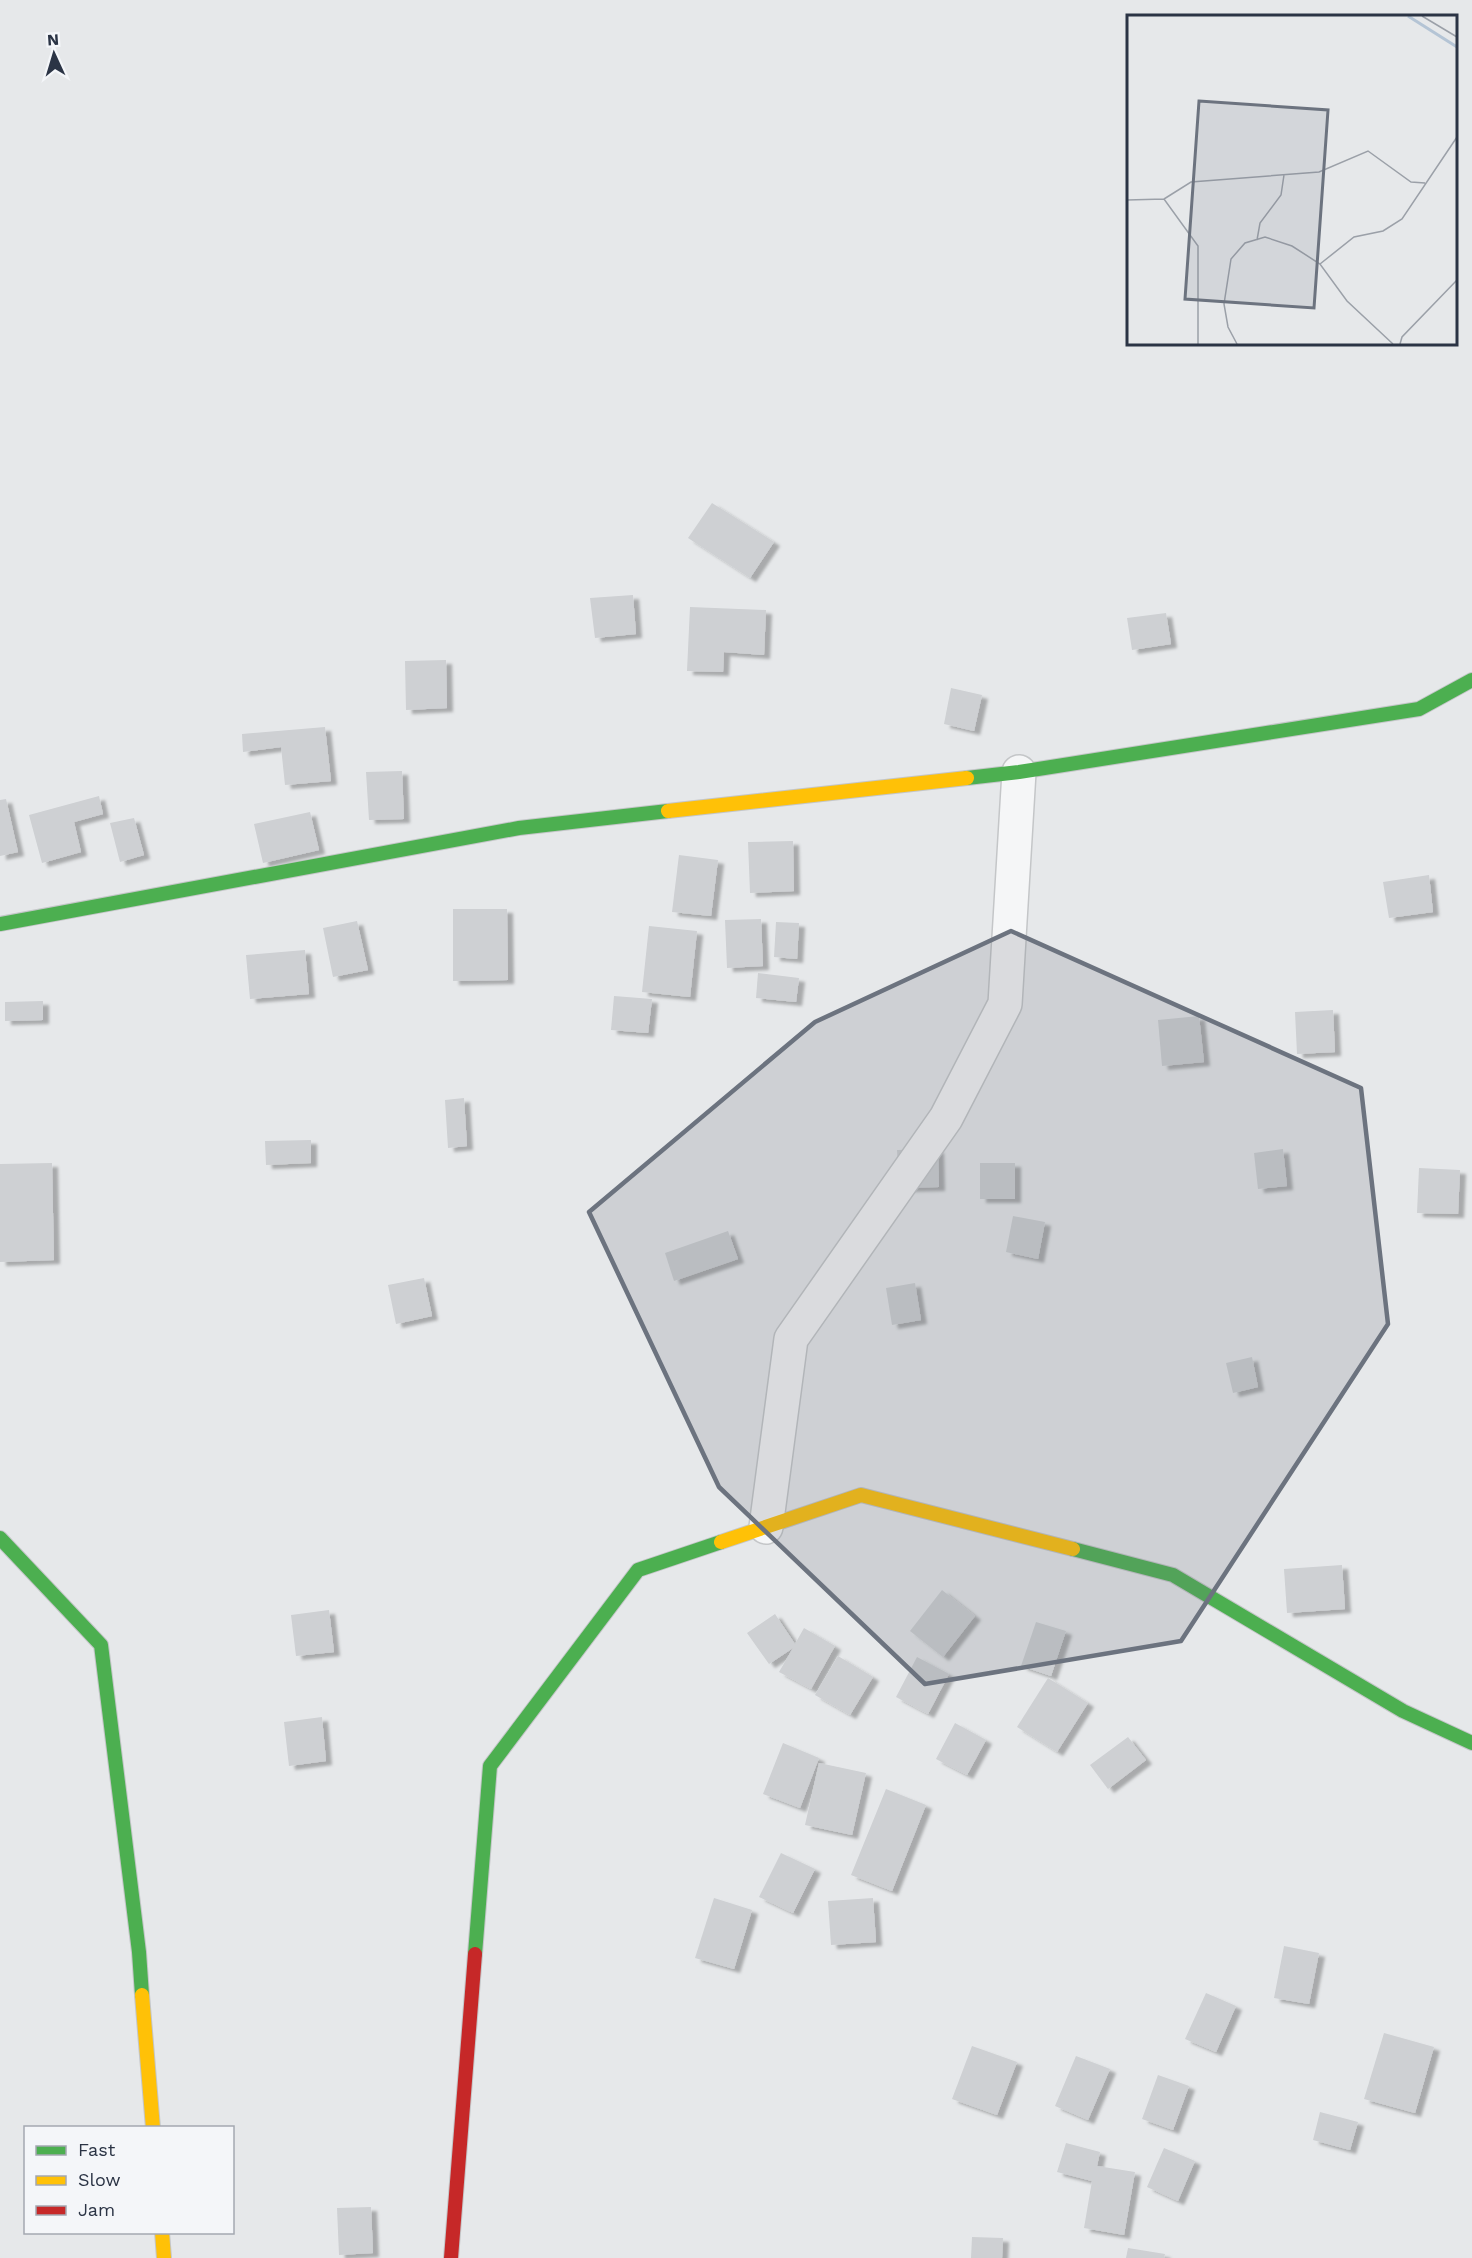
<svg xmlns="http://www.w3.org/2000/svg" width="1472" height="2258" viewBox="0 0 1472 2258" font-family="'Work Sans',sans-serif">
	<defs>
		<filter id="shadow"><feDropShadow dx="6" dy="4" stdDeviation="1.5" flood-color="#0004"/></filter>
	</defs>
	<rect width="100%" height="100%" fill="#e6e8ea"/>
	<!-- building -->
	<g fill="#ced0d3" filter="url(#shadow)">
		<path d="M 712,503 L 774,542 L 750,578 L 688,538 Z"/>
		<path d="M 633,595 L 636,634 L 595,638 L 590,598 Z"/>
		<path d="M 690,607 L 766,610 L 764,655 L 724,652 L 723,672 L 687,671 Z"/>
		<path d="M 1166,613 L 1171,644 L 1132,650 L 1127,618 Z"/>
		<path d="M 446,660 L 447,708 L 406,710 L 405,661 Z"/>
		<path d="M 951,688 L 982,695 L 974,731 L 944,724 Z"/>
		<path d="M 325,727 L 331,781 L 285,785 L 281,747 L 243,752 L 242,734 Z"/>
		<path d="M 402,771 L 404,819 L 369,820 L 366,772 Z"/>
		<path d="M 99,796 L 103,814 L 74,822 L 81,852 L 42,863 L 29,815 Z"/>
		<path d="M 6,799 L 18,852 L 0,856 L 0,800 Z"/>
		<path d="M 310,812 L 319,850 L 263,863 L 254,824 Z"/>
		<path d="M 134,818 L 144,855 L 120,862 L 110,823 Z"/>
		<path d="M 793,841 L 794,891 L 750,893 L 748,842 Z"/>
		<path d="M 679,855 L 718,860 L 711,916 L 672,912 Z"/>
		<path d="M 1429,875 L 1433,912 L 1389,918 L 1383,882 Z"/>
		<path d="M 453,909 L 507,909 L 508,980 L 453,981 Z"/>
		<path d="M 761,919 L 763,966 L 727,968 L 725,920 Z"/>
		<path d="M 357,921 L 368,970 L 333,977 L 323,928 Z"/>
		<path d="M 776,922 L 799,923 L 797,959 L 774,957 Z"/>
		<path d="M 649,926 L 697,931 L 690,997 L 642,992 Z"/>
		<path d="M 305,950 L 309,994 L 250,999 L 246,955 Z"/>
		<path d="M 758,973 L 799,978 L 796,1002 L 756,998 Z"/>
		<path d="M 614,996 L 652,999 L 648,1033 L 611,1030 Z"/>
		<path d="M 43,1001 L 43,1020 L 5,1021 L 5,1002 Z"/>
		<path d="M 1333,1010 L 1335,1052 L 1297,1054 L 1295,1012 Z"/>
		<path d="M 1199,1016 L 1204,1062 L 1162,1066 L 1158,1020 Z"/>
		<path d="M 464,1098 L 467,1146 L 448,1148 L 445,1100 Z"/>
		<path d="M 311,1140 L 311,1163 L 266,1165 L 265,1141 Z"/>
		<path d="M 938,1149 L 939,1187 L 899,1188 L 897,1150 Z"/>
		<path d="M 1283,1149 L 1287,1186 L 1258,1189 L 1254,1153 Z"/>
		<path d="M 52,1163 L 54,1260 L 0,1262 L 0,1164 Z"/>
		<rect x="980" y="1163" width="35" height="36"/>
		<path d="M 1419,1168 L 1460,1170 L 1458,1214 L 1417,1213 Z"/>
		<path d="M 1013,1216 L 1045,1222 L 1038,1259 L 1006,1252 Z"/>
		<path d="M 728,1231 L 738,1259 L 674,1281 L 665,1253 Z"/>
		<path d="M 424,1278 L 432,1316 L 396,1324 L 388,1285 Z"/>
		<path d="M 915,1283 L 921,1320 L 892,1325 L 886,1288 Z"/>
		<path d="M 1252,1357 L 1258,1387 L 1233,1393 L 1226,1363 Z"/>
		<path d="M 1342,1565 L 1345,1609 L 1287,1613 L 1284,1569 Z"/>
		<path d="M 942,1590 L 975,1616 L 943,1657 L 910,1631 Z"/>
		<path d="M 329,1610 L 334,1652 L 296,1656 L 291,1615 Z"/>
		<path d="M 775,1614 L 795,1644 L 804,1628 L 835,1646 L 811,1689 L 779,1672 L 793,1648 L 769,1664 L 747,1633 Z"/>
		<path d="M 1036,1622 L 1066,1631 L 1051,1676 L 1021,1666 Z"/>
		<path d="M 838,1656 L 873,1677 L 850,1715 L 815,1695 Z"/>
		<path d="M 917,1657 L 949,1674 L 928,1714 L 896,1697 Z"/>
		<path d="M 1048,1678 L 1088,1703 L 1057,1752 L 1017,1727 Z"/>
		<path d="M 322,1717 L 326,1761 L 289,1766 L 284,1722 Z"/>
		<path d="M 955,1723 L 986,1740 L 967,1775 L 936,1759 Z"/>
		<path d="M 1128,1737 L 1146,1760 L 1108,1789 L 1090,1765 Z"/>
		<path d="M 783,1743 L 819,1758 L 800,1808 L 763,1794 Z"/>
		<path d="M 819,1763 L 866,1773 L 852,1835 L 805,1825 Z"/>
		<path d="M 886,1789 L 926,1805 L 892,1891 L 851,1875 Z"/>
		<path d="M 781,1853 L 815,1869 L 793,1913 L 759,1897 Z"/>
		<path d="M 714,1898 L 752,1910 L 734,1969 L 695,1958 Z"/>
		<path d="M 873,1898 L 876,1942 L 831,1945 L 828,1901 Z"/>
		<path d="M 1284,1946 L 1319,1953 L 1309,2004 L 1274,1998 Z"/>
		<path d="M 1206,1993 L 1236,2006 L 1216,2052 L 1185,2039 Z"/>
		<path d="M 1384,2033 L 1434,2047 L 1415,2113 L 1364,2099 Z"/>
		<path d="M 972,2046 L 1017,2062 L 997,2115 L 952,2099 Z"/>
		<path d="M 1076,2056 L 1110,2069 L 1088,2120 L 1055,2106 Z"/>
		<path d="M 1158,2075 L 1189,2086 L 1173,2130 L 1142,2119 Z"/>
		<path d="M 1320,2112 L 1358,2122 L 1350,2150 L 1313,2140 Z"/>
		<path d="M 1066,2143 L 1100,2152 L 1097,2166 L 1135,2172 L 1124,2235 L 1084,2228 L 1092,2181 L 1057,2172 Z"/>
		<path d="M 1164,2148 L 1195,2161 L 1178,2201 L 1147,2187 Z"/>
		<path d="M 371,2207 L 373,2253 L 339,2255 L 337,2208 Z"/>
		<path d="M 972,2237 L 1003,2238 L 1002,2258 L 971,2258 Z"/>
		<path d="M 1128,2248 L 1165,2254 L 1164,2258 L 1126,2258 Z"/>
	</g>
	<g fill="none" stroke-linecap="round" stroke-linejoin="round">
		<defs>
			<path id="street" d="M 766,1527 L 791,1339 L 946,1118 L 1005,1004 L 1019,772"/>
			<g id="fast">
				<path d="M 967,778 L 1019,772 L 1419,709 L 1472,680"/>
				<path d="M 0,924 L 519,828 L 668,811"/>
				<path d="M 0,1538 L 101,1645 L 139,1952 L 142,1995"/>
				<path d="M 1073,1549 L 1173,1575 L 1403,1711 L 1472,1743"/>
				<path d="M 475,1954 L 490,1766 L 638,1570 L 721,1542"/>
			</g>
			<g id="slow">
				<path d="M 668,811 L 967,778"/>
				<path d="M 721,1542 L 861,1495 L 1073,1549"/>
				<path d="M 142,1995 L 153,2128"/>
				<path d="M 162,2232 L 164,2258"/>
			</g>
			<path id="jam" d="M 451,2258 L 475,1954"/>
		</defs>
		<!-- street casing -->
		<use href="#street" stroke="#c4c6c8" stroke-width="36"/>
		<!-- fast casing -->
		<use href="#fast" stroke="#c4c6c8" stroke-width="16"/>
		<!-- slow casing -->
		<use href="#slow" stroke="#c4c6c8" stroke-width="16"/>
		<!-- jam casing -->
		<use href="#jam" stroke="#c4c6c8" stroke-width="16"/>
		<!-- street -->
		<use href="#street" stroke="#f5f6f7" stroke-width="33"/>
		<!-- fast -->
		<use href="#fast" stroke="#4caf50" stroke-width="14"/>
		<!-- slow -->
		<use href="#slow" stroke="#ffc107" stroke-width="14"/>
		<!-- jam -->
		<use href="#jam" stroke="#c62828" stroke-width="14"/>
	</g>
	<!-- marked area -->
	<path fill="#6c737f" fill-opacity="0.2" stroke="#6c737f" stroke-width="4.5" stroke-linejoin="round" d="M 1011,931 L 1361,1088 L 1388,1324 L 1181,1641 L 925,1684 L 719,1487 L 589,1212 L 815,1022 Z"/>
	<!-- overview -->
	<g transform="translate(1127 15)">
		<rect width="330" height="330" fill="#e6e8ea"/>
		<path fill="none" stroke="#b4c4d5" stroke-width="3" d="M 281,1 L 330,32"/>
		<path fill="none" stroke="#9ba0a8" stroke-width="1.5" d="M 295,1 L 330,22M 37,184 L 64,167 L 192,157 L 241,136 L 284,167 L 298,168M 0,185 L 37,184 L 71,231 L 71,329M 130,225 L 133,208 L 154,180 L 157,160M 193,249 L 227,222 L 256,216 L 275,204 L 330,122M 110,329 L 101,312 L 97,289 L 104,244 L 118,228 L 138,222 L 165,231 L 193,249 L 220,286 L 266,329M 273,329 L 275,322 L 330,265"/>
		<path fill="#6c737f" fill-opacity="0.15" stroke="#6c737f" stroke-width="3" d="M 72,86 L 201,95 L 187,293 L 58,284 Z"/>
		<rect width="330" height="330" fill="none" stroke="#2b3445" stroke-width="3"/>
	</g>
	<!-- legend -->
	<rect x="24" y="2126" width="210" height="108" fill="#f4f6f9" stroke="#a4a8b1" stroke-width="1.5"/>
	<rect x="36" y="2146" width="30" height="9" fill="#4caf50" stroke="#a4a8b1" stroke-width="1.5"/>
	<text x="78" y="2156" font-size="18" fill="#2b3445">Fast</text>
	<rect x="36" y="2176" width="30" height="9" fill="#ffc107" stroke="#a4a8b1" stroke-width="1.5"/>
	<text x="78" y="2186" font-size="18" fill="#2b3445">Slow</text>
	<rect x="36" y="2206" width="30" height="9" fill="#c62828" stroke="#a4a8b1" stroke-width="1.5"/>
	<text x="78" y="2216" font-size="18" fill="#2b3445">Jam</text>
	<!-- north arrow -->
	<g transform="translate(54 54) rotate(356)" stroke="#f4f6f9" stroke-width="4.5" paint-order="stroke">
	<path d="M0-4.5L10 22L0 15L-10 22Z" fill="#2b3445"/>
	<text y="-9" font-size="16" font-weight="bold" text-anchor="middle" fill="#2b3445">N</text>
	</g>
</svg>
